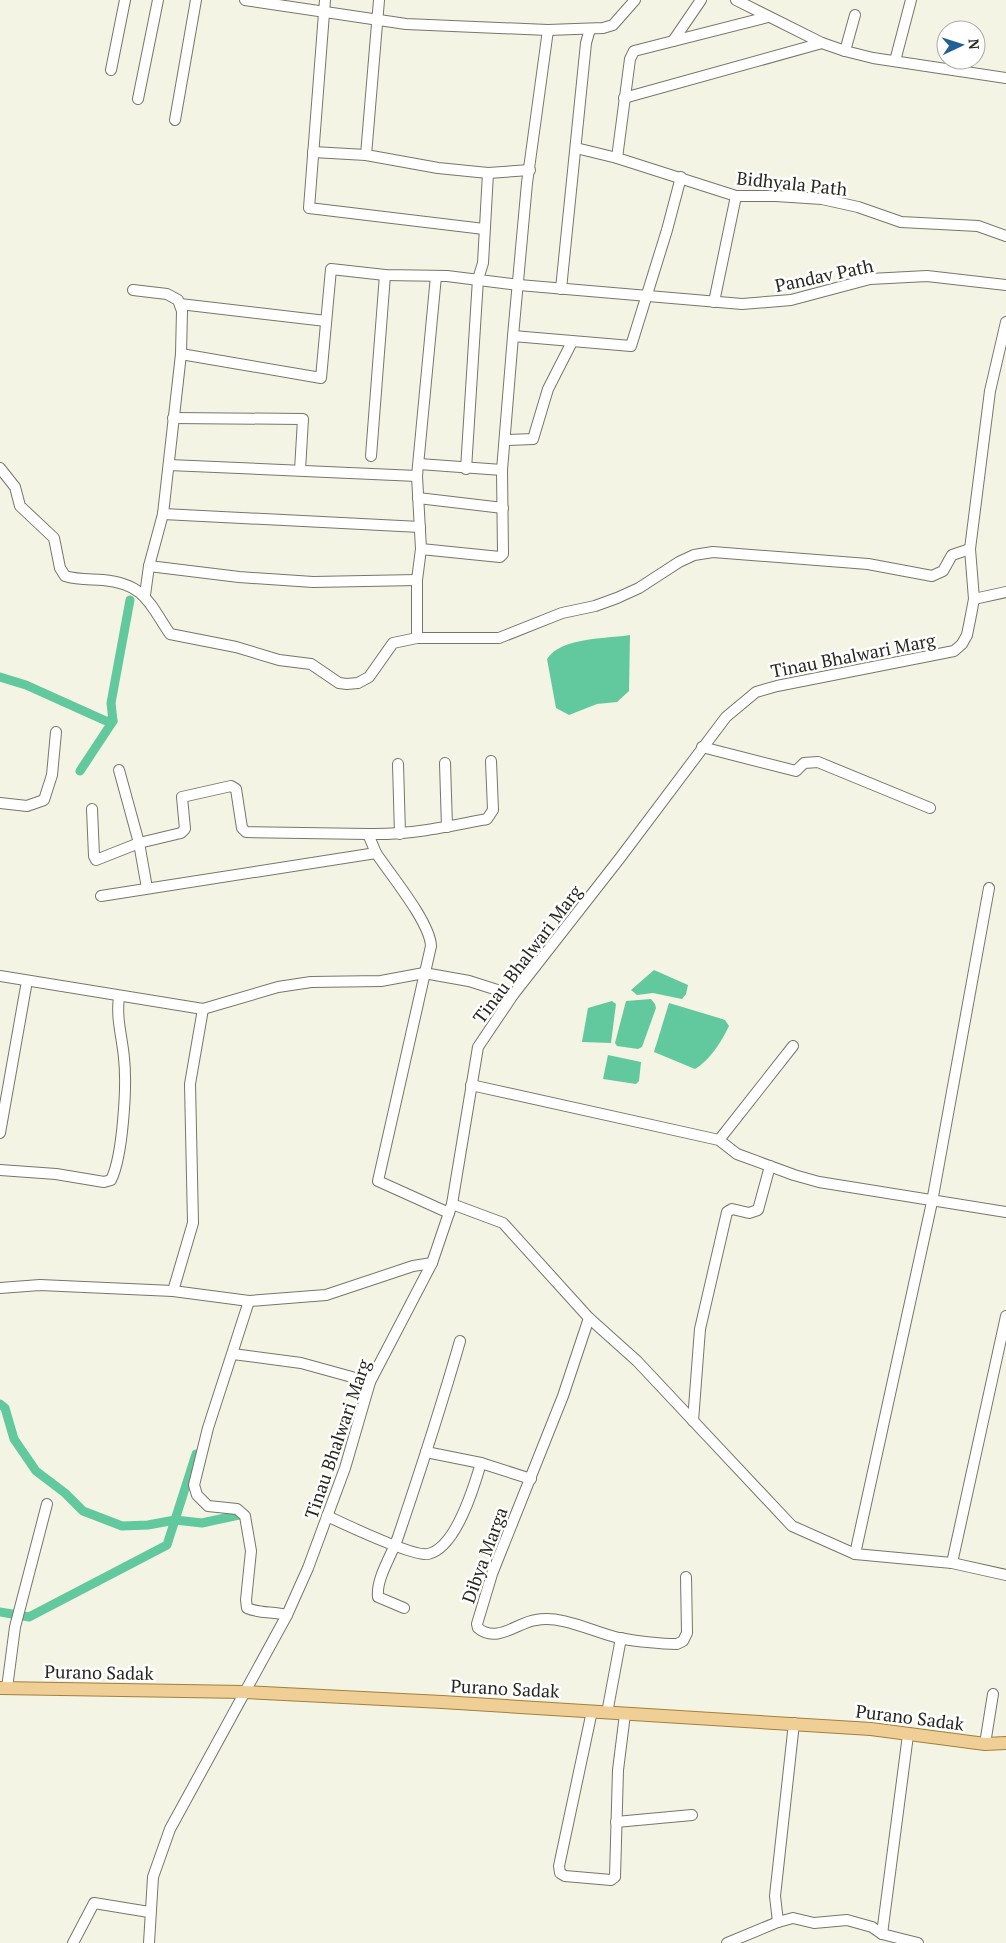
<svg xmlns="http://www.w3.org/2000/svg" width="1006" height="1943" viewBox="0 0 1006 1943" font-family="'PT Serif',serif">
	<rect width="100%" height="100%" fill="#f4f4e5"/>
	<!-- water -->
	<g fill="#62c89e">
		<path d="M 630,635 L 629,691 L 617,702 L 597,704 L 569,715 L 556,708 L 547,659 C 561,637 606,639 630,635 Z"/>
		<path d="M 654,970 L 688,985 L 686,994 L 682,999 L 653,993 L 637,995 L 631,990 Z"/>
		<path d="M 651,999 L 655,1004 L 656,1008 L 642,1047 L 638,1049 L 617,1046 L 615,1043 L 626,1001 Z"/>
		<path d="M 612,1001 L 616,1004 L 611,1043 L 582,1042 L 588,1008 Z"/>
		<path d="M 669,1003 L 719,1018 L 725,1020 L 729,1026 C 722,1041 709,1061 695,1069 L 654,1052 Z"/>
		<path d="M 608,1055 L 641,1062 L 639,1081 L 636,1084 L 603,1079 Z"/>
	</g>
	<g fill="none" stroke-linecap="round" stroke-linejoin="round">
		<!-- canal -->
		<g stroke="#62c89e" stroke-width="9">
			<path d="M 0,677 L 26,685 L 106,721 L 113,721"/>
			<path d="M 80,771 L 113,721 L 111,703 L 130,600"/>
			<path d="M 0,1404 L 5,1408 L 14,1439 L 36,1471 L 65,1493 L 83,1511 L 122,1526 L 148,1525 L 175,1520 L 202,1523 L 239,1515"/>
			<path d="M 0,1612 L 29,1617 L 167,1545 L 196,1454"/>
		</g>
		<defs>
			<g id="minor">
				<path d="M 245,0 L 406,24 L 548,30 L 603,28 L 613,25 L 635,0"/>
				<path d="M 325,0 L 309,208 L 484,229"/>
				<path d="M 736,0 L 822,43 L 845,51 L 873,58 L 1006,78"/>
				<path d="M 673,41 L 701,0"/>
				<path d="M 845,51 L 855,15"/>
				<path d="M 961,60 L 963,71"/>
				<path d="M 895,61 L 911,0"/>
				<path d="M 111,70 L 125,0"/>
				<path d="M 624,98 L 822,43"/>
				<path d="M 138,99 L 158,0"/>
				<path d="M 175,120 L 196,0"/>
				<path d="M 576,148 L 617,158 L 736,196 L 776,196 L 822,199 L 858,207 L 901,222 L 978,226 L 1006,236"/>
				<path d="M 313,152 L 366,155 L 438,168 L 488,173 L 530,170"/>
				<path d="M 366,155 L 379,0"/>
				<path d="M 617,158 L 630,59 L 634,51 L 768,17"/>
				<path d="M 561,289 L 586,43 L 590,29"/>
				<path d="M 133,290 L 167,294 L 178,300 L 182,311 L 181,354 L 163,514 L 149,566 L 145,595"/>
				<path d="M 714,302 L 736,196"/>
				<path d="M 180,304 L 326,321"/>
				<path d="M 513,336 L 631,346 L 667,230 L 681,177"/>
				<path d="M 181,354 L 321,378 L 331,269 L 385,275 L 447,276 L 519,285 L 742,304 L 791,300 L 870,279 L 927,276 L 1006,285"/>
				<path d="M 173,418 L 303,419 L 300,470"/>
				<path d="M 506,440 L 533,439 L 548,389 L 572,342"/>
				<path d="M 371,456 L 385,275"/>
				<path d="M 419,464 L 502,470"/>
				<path d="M 169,465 L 417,476"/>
				<path d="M 0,468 L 15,487 L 20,506 L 54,538 L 60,568 L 65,576 C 78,580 90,579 103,580 C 145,584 149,603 170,634 L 236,647 L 279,660 L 311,664 L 339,683 L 347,684 L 358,683 L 369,677 L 393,643 L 417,638 L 499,638 L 562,613 L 595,606 L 617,598 L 639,588 L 679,562 L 694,555 L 713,552 L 868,564 L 932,576 L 943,571 L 952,555 L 970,549"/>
				<path d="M 466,469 L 478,279 L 483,263 L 488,173"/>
				<path d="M 418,498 L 503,508"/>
				<path d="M 163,514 L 420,527"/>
				<path d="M 421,549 L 500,557 L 503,554 L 502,470 L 513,336 L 527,183 L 548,30"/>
				<path d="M 149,566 L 239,577 L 313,582 L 417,580"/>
				<path d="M 974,599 L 1006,592"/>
				<path d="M 417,638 L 417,580 L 421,549 L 417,476 L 436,276"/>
				<path d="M 702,747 L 796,771 L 804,763 L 818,762 L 930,808"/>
				<path d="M 445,763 L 447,827"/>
				<path d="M 398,764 L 400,834"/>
				<path d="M 119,770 L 139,843 L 147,888"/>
				<path d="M 0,803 L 27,806 L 44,800 L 52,775 L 56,732"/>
				<path d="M 92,809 L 94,856 L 96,860 L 139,843 L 181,833 L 185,829 L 182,797 L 231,786 L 236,789 L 242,828 L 246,832 L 368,834"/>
				<path d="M 376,853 L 368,834 C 409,835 447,827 487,819 L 493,810 L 491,761"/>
				<path d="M 101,896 L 376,853 C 390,874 430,922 431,946 L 378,1181 L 449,1213"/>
				<path d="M 0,976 L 203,1009 L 278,987 L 311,982 L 381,981 L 424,973 L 469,981 L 513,995"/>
				<path d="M 471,1085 L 719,1140 L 737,1154 L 794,1175 L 819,1182 L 1006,1212"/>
				<path d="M 0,1133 L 27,981"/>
				<path d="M 719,1140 L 793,1046"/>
				<path d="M 0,1170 L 56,1174 L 104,1182 L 111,1180 C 123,1156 127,1085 124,1058 C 122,1036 116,1019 119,997"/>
				<path d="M 452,1204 L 503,1223 L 589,1318 L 637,1361 L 792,1526 L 855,1554 L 952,1563 L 1006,1575"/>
				<path d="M 0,1288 L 40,1285 L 173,1291 L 249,1301 L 326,1295 L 413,1266 L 432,1263"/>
				<path d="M 173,1291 L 193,1223 L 190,1084 L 203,1009"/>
				<path d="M 249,1301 L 208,1428 L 194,1485 L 197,1495 L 208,1506 L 237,1509 L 245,1516 L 251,1551 L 246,1600 L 247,1608 C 260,1614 274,1611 287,1615"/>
				<path d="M 589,1318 L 563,1396 L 492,1574 L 477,1624 L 478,1628 C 497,1644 518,1622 536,1620 C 563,1615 593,1632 619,1638 C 634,1641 661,1644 677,1644 L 683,1641 L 687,1633 L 686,1577"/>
				<path d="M 233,1354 L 301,1363 L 370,1382"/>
				<path d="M 693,1421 L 700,1329 L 727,1212 L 732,1209 L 749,1213 L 758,1210 L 770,1166"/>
				<path d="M 426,1452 L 481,1463 L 531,1479"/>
				<path d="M 327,1516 C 344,1524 414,1557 428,1554 C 456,1548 474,1487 481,1463"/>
				<path d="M 855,1554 L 932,1202 L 989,888"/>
				<path d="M 952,1563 L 1006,1316"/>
				<path d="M 404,1608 L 378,1597 C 376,1578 392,1555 398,1537 C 420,1472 441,1407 460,1341"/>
				<path d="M 7,1688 L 15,1627 L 47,1504"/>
				<path d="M 592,1711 L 559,1866 L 560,1873 L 565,1876 L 611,1880 L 615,1877 L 618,1770 L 625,1714"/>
				<path d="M 607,1713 L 621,1638"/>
				<path d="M 794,1723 L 775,1896 L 778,1922 L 793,1918 L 814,1923 L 847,1920 L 872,1927 L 882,1934 L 918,1943"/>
				<path d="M 985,1744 L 993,1694"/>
				<path d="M 616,1822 L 692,1815"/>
				<path d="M 882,1934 L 908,1735"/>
				<path d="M 73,1943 L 94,1903 L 149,1912"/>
				<path d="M 149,1943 L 153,1877 L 170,1829 L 287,1615 L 308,1568 L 345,1468 L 370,1382 L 432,1263 L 452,1204 L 478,1047 L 513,995 L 620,858 L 726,717 L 756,692 L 777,686 L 954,651 L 962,644 L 967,635 L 971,615 L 974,599 L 970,549 L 990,391 L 1006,322"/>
				<path d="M 727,1943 L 778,1922"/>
			</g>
			<path id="major" d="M 0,1688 L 244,1692 L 442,1702 L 871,1729 L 985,1744 L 1006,1743"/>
		</defs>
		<!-- minor casing -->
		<use href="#minor" stroke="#767769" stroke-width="12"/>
		<!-- major casing -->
		<use href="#major" stroke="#a27f3e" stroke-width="14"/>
		<!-- minor -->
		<use href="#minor" stroke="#fff" stroke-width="10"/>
		<!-- major -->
		<use href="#major" stroke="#efcf95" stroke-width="12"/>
	</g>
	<g text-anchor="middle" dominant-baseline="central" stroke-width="5" stroke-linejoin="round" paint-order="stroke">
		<!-- street labels -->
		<g font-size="18" fill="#272721" stroke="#fff">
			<text transform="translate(792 183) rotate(6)">Bidhyala Path</text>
			<text transform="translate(824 275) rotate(-12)">Pandav Path</text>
			<text transform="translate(853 655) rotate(-11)">Tinau Bhalwari Marg</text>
			<text transform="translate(527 954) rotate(-53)">Tinau Bhalwari Marg</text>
			<text transform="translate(337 1439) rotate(-71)">Tinau Bhalwari Marg</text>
			<text transform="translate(484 1555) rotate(-70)">Dibya Marga</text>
			<text transform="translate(99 1672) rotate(1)">Purano Sadak</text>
			<text transform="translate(505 1688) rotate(3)">Purano Sadak</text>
			<text transform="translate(910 1717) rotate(7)">Purano Sadak</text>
		</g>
	</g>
	<!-- north arrow -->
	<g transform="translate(961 45) rotate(86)"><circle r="24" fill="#ffffff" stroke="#a9a9a6"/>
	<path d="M0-4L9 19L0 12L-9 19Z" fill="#216096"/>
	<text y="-8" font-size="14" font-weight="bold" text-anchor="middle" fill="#272721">N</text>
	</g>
</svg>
